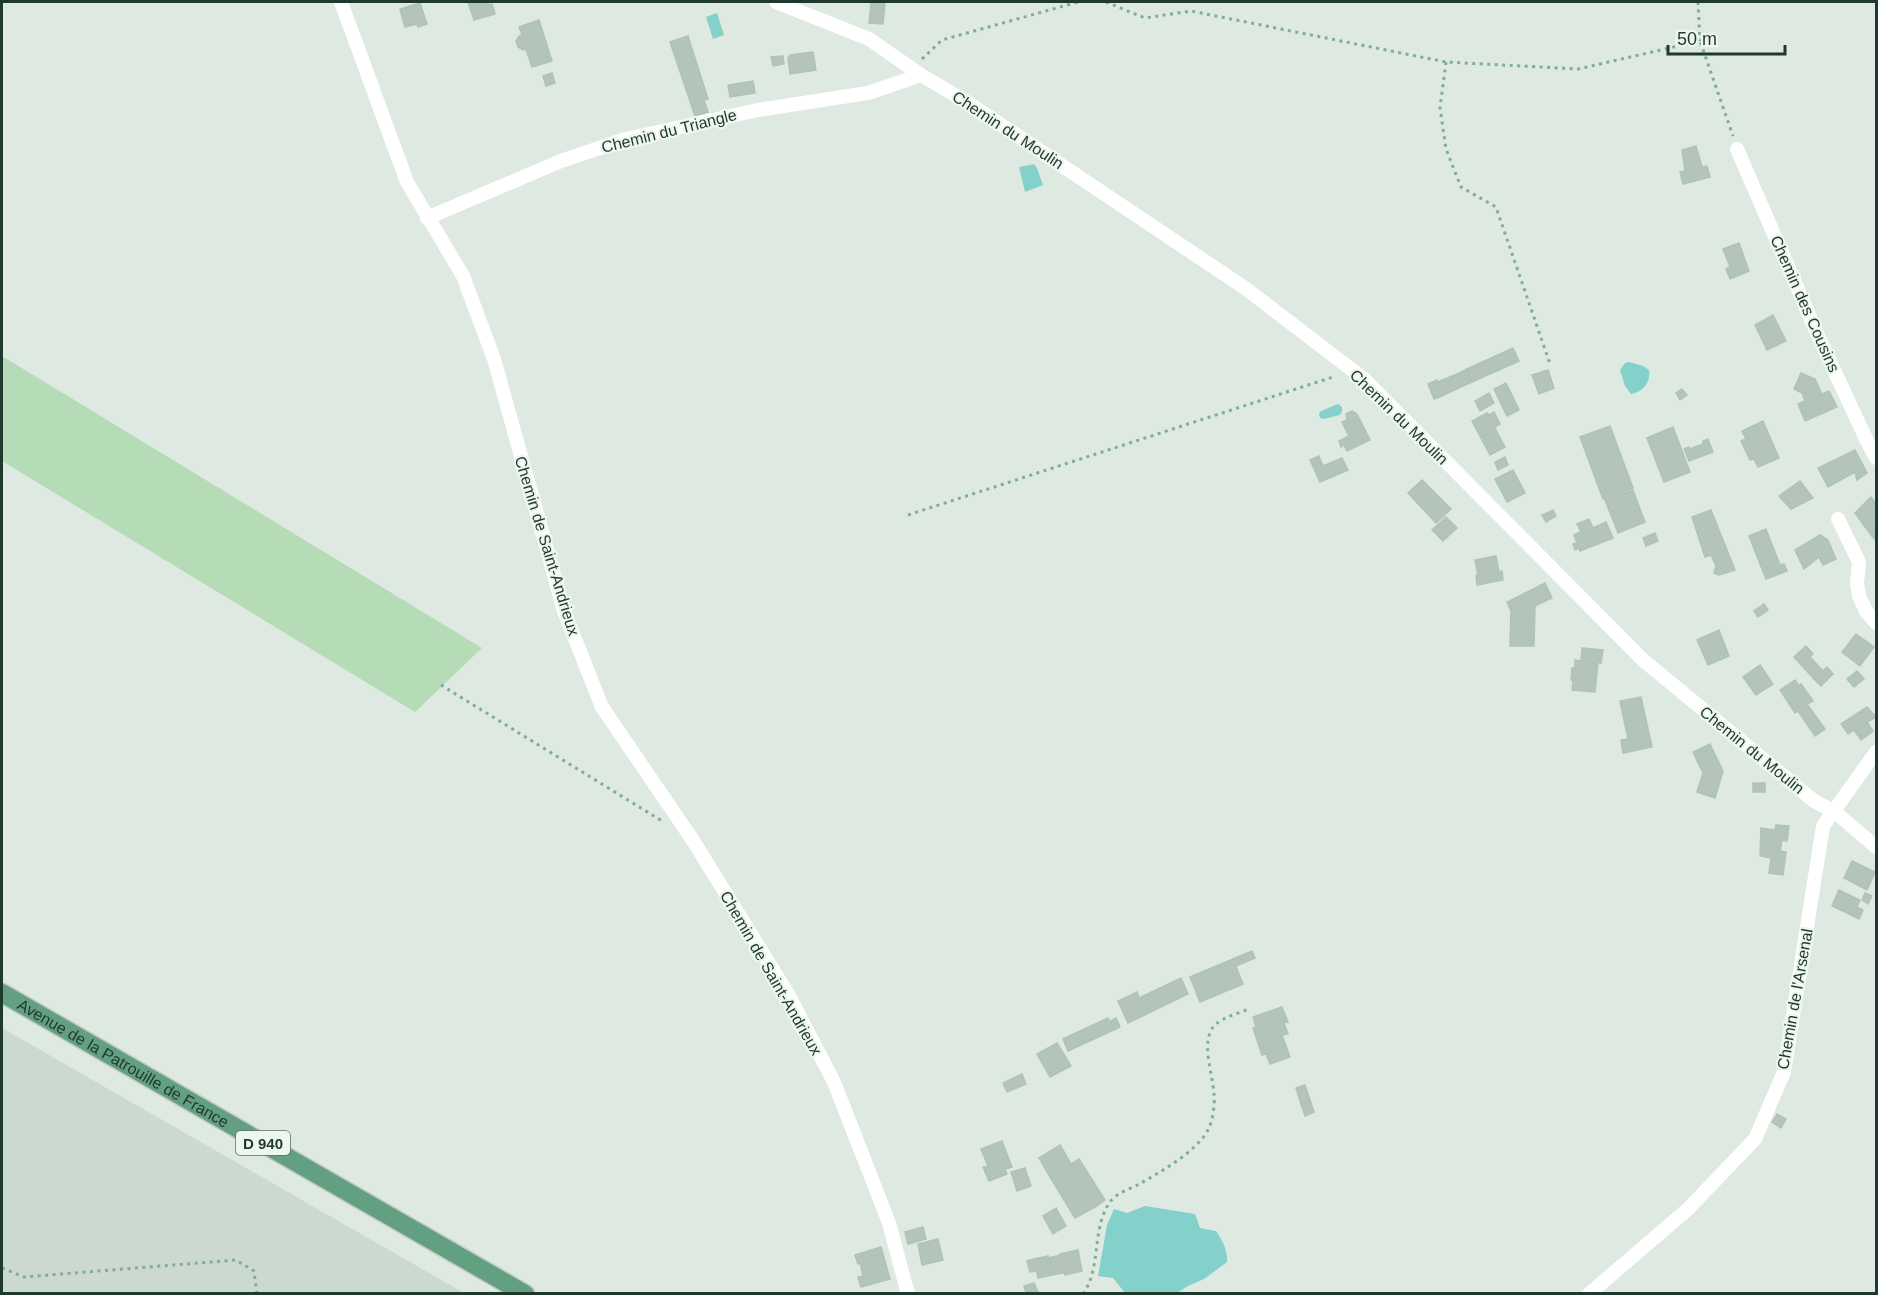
<svg xmlns="http://www.w3.org/2000/svg" width="1878" height="1295" viewBox="0 0 1878 1295" font-family="Helvetica,sans-serif">
	<rect width="100%" height="100%" fill="#deeae1"/>
	<!-- built -->
	<path fill="#ccd9d0" d="M 2,1028 L 464,1293 L 2,1293 Z"/>
	<!-- green -->
	<path fill="#b6dbb7" d="M 2,356 L 482,648 L 415,712 L 2,461 Z"/>
	<!-- water -->
	<g fill="#84d0ca">
		<path d="M 717,13 L 724,35 L 713,39 L 706,17 Z"/>
		<path d="M 1034,164 L 1037,168 L 1043,185 L 1025,192 L 1019,167 Z"/>
		<path d="M 1629,362 L 1643,366 L 1649,370 C 1651,382 1643,392 1631,394 L 1625,386 L 1620,370 L 1625,363 Z"/>
		<path d="M 1338,404 L 1342,407 L 1342,411 L 1340,415 L 1324,419 L 1320,418 L 1319,414 L 1321,411 Z"/>
		<path d="M 1145,1206 L 1195,1214 L 1200,1228 L 1216,1231 C 1222,1239 1228,1251 1227,1262 L 1204,1279 L 1188,1286 L 1177,1293 L 1125,1293 L 1113,1278 L 1098,1276 L 1107,1225 L 1114,1209 L 1127,1213 Z"/>
	</g>
	<!-- building -->
	<g fill="#b3c4ba" stroke="#b0c3b7" stroke-width="1.5">
		<path d="M 468,2 L 488,2 L 489,5 L 492,4 L 495,14 L 474,20 Z"/>
		<path d="M 871,2 L 885,2 L 883,24 L 869,23 Z"/>
		<path d="M 420,3 L 427,24 L 418,27 L 417,24 L 405,27 L 400,9 Z"/>
		<path d="M 539,20 L 552,61 L 532,67 L 526,49 L 523,50 L 518,47 L 516,41 L 519,36 L 522,35 L 519,27 Z"/>
		<path d="M 688,36 L 708,99 L 704,100 L 708,112 L 695,116 L 670,42 Z"/>
		<path d="M 813,52 L 816,70 L 790,74 L 788,58 L 790,55 Z"/>
		<path d="M 783,56 L 784,64 L 773,66 L 771,57 Z"/>
		<path d="M 552,73 L 555,83 L 546,86 L 543,76 Z"/>
		<path d="M 753,81 L 755,93 L 730,97 L 728,85 Z"/>
		<path d="M 1696,146 L 1702,167 L 1707,166 L 1710,177 L 1683,184 L 1680,172 L 1685,171 L 1682,150 Z"/>
		<path d="M 1739,243 L 1749,271 L 1730,279 L 1726,269 L 1730,267 L 1723,249 Z"/>
		<path d="M 1773,315 L 1786,341 L 1767,350 L 1755,325 Z"/>
		<path d="M 1513,348 L 1519,361 L 1472,382 L 1467,369 Z"/>
		<path d="M 1467,369 L 1472,382 L 1463,386 L 1457,374 Z"/>
		<path d="M 1548,370 L 1554,388 L 1539,394 L 1532,375 Z"/>
		<path d="M 1801,373 L 1815,379 L 1822,394 L 1829,391 L 1837,407 L 1805,421 L 1798,404 L 1805,401 L 1802,393 L 1794,389 Z"/>
		<path d="M 1457,374 L 1463,386 L 1444,395 L 1438,382 Z"/>
		<path d="M 1437,380 L 1444,395 L 1434,399 L 1428,384 Z"/>
		<path d="M 1506,383 L 1519,410 L 1507,416 L 1494,389 Z"/>
		<path d="M 1682,389 L 1687,395 L 1680,400 L 1676,393 Z"/>
		<path d="M 1489,393 L 1494,403 L 1480,411 L 1475,401 Z"/>
		<path d="M 1352,411 L 1357,414 L 1370,440 L 1347,451 L 1344,445 L 1341,447 L 1339,441 L 1349,436 L 1342,422 L 1347,420 L 1346,414 Z"/>
		<path d="M 1494,412 L 1500,424 L 1495,427 L 1496,430 L 1481,438 L 1472,421 L 1487,413 L 1489,415 Z"/>
		<path d="M 1763,421 L 1779,458 L 1758,467 L 1754,459 L 1750,460 L 1741,441 L 1746,439 L 1742,431 Z"/>
		<path d="M 1610,426 L 1633,488 L 1603,499 L 1580,437 Z"/>
		<path d="M 1673,427 L 1690,472 L 1664,482 L 1647,438 Z"/>
		<path d="M 1496,430 L 1505,447 L 1490,455 L 1481,438 Z"/>
		<path d="M 1708,439 L 1713,452 L 1689,461 L 1684,449 L 1689,447 L 1690,449 L 1703,444 L 1703,441 Z"/>
		<path d="M 1855,450 L 1867,473 L 1857,480 L 1855,472 L 1828,487 L 1818,468 Z"/>
		<path d="M 1319,456 L 1323,466 L 1342,458 L 1348,470 L 1320,482 L 1310,460 Z"/>
		<path d="M 1505,457 L 1508,465 L 1498,470 L 1495,462 Z"/>
		<path d="M 1513,470 L 1525,493 L 1507,502 L 1495,479 Z"/>
		<path d="M 1422,480 L 1451,509 L 1436,523 L 1408,493 Z"/>
		<path d="M 1800,481 L 1813,498 L 1791,509 L 1779,496 Z"/>
		<path d="M 1633,490 L 1645,522 L 1618,533 L 1605,500 Z"/>
		<path d="M 1871,497 L 1876,504 L 1876,536 L 1874,539 L 1855,513 Z"/>
		<path d="M 1553,510 L 1556,516 L 1546,522 L 1542,515 Z"/>
		<path d="M 1711,510 L 1735,570 L 1719,575 L 1714,573 L 1716,566 L 1711,555 L 1705,557 L 1692,517 Z"/>
		<path d="M 1446,517 L 1457,528 L 1443,541 L 1432,530 Z"/>
		<path d="M 1589,519 L 1593,528 L 1606,522 L 1613,538 L 1580,551 L 1579,548 L 1575,550 L 1573,544 L 1577,543 L 1574,535 L 1581,532 L 1577,524 Z"/>
		<path d="M 1766,529 L 1780,565 L 1784,564 L 1787,571 L 1766,579 L 1749,536 Z"/>
		<path d="M 1655,533 L 1658,541 L 1646,546 L 1643,538 Z"/>
		<path d="M 1820,535 L 1828,540 L 1836,559 L 1823,565 L 1819,557 L 1804,569 L 1795,550 Z"/>
		<path d="M 1496,556 L 1499,572 L 1502,571 L 1503,580 L 1477,585 L 1476,575 L 1478,575 L 1475,560 Z"/>
		<path d="M 1545,583 L 1552,598 L 1535,606 L 1534,646 L 1510,646 L 1511,611 L 1507,602 Z"/>
		<path d="M 1764,604 L 1768,610 L 1758,617 L 1754,611 Z"/>
		<path d="M 1719,630 L 1729,656 L 1708,665 L 1697,640 Z"/>
		<path d="M 1856,634 L 1874,647 L 1860,666 L 1842,652 Z"/>
		<path d="M 1806,646 L 1813,654 L 1810,657 L 1823,671 L 1814,679 L 1794,657 Z"/>
		<path d="M 1582,648 L 1603,650 L 1601,663 L 1598,662 L 1595,692 L 1572,690 L 1573,680 L 1571,680 L 1572,668 L 1575,668 L 1575,660 L 1581,661 Z"/>
		<path d="M 1760,665 L 1773,684 L 1756,695 L 1743,677 Z"/>
		<path d="M 1827,667 L 1833,674 L 1821,686 L 1814,679 Z"/>
		<path d="M 1857,671 L 1864,679 L 1854,687 L 1847,679 Z"/>
		<path d="M 1795,680 L 1799,686 L 1801,684 L 1813,701 L 1807,704 L 1825,729 L 1815,736 L 1798,711 L 1795,713 L 1780,690 Z"/>
		<path d="M 1641,697 L 1652,747 L 1623,753 L 1621,740 L 1628,739 L 1620,701 Z"/>
		<path d="M 1867,707 L 1876,717 L 1867,722 L 1873,731 L 1861,740 L 1854,730 L 1848,734 L 1841,724 Z"/>
		<path d="M 1710,744 L 1723,771 L 1715,798 L 1697,792 L 1703,773 L 1693,752 Z"/>
		<rect x="1753" y="783" width="12" height="9"/>
		<path d="M 1776,825 L 1789,826 L 1787,841 L 1782,840 L 1780,851 L 1786,852 L 1783,875 L 1769,873 L 1771,858 L 1760,856 L 1761,828 L 1775,830 Z"/>
		<path d="M 1852,861 L 1875,872 L 1867,890 L 1844,878 Z"/>
		<path d="M 1839,890 L 1860,900 L 1853,916 L 1832,906 Z"/>
		<path d="M 1865,893 L 1872,896 L 1868,904 L 1862,900 Z"/>
		<path d="M 1857,907 L 1863,910 L 1859,919 L 1853,916 Z"/>
		<path d="M 1252,951 L 1255,958 L 1236,966 L 1233,959 Z"/>
		<path d="M 1233,959 L 1243,984 L 1200,1002 L 1190,977 Z"/>
		<path d="M 1181,978 L 1188,994 L 1128,1023 L 1118,1001 L 1137,992 L 1139,998 Z"/>
		<path d="M 1282,1007 L 1288,1022 L 1284,1023 L 1288,1034 L 1282,1035 L 1290,1057 L 1270,1064 L 1266,1054 L 1262,1055 L 1253,1028 L 1256,1027 L 1253,1017 Z"/>
		<path d="M 1108,1018 L 1114,1030 L 1068,1051 L 1063,1039 Z"/>
		<path d="M 1116,1018 L 1120,1027 L 1114,1030 L 1110,1021 Z"/>
		<path d="M 1057,1043 L 1071,1066 L 1050,1077 L 1037,1054 Z"/>
		<path d="M 1022,1074 L 1026,1084 L 1007,1092 L 1003,1083 Z"/>
		<path d="M 1305,1085 L 1310,1100 L 1301,1104 L 1296,1088 Z"/>
		<path d="M 1310,1100 L 1314,1112 L 1305,1116 L 1301,1104 Z"/>
		<path d="M 1777,1114 L 1786,1119 L 1781,1128 L 1772,1122 Z"/>
		<path d="M 1002,1141 L 1012,1167 L 1005,1169 L 1007,1174 L 989,1181 L 983,1167 L 988,1166 L 981,1149 Z"/>
		<path d="M 1060,1145 L 1071,1164 L 1050,1177 L 1039,1158 Z"/>
		<path d="M 1079,1159 L 1105,1200 L 1097,1206 L 1071,1164 Z"/>
		<path d="M 1071,1164 L 1097,1206 L 1075,1218 L 1050,1177 Z"/>
		<path d="M 1025,1168 L 1031,1186 L 1017,1191 L 1011,1172 Z"/>
		<path d="M 1056,1208 L 1066,1226 L 1053,1234 L 1043,1216 Z"/>
		<path d="M 923,1227 L 926,1239 L 908,1244 L 905,1232 Z"/>
		<path d="M 938,1239 L 943,1260 L 922,1265 L 918,1244 Z"/>
		<path d="M 881,1247 L 890,1279 L 861,1287 L 858,1277 L 863,1276 L 860,1263 L 858,1264 L 855,1255 Z"/>
		<path d="M 1078,1250 L 1082,1271 L 1065,1275 L 1060,1254 Z"/>
		<path d="M 1061,1255 L 1064,1273 L 1052,1275 L 1048,1258 Z"/>
		<path d="M 1048,1256 L 1052,1275 L 1038,1278 L 1034,1259 Z"/>
		<path d="M 1034,1259 L 1037,1271 L 1030,1272 L 1027,1261 Z"/>
		<path d="M 1034,1283 L 1039,1294 L 1025,1294 L 1026,1293 L 1024,1286 Z"/>
	</g>
	<g fill="none" stroke-linecap="round" stroke-linejoin="round">
		<defs>
			<g id="primary">
				<path id="s1" d="M 2,993 L 525,1294"/>
			</g>
		</defs>
		<!-- primary casing -->
		<use href="#primary" stroke="#c0c8c4" stroke-width="21"/>
		<!-- path -->
		<g stroke="#7eae93" stroke-width="3" stroke-dasharray="3 4.5" stroke-linecap="butt">
			<path d="M 1106,2 L 1145,18 L 1191,11 L 1446,62 L 1578,69 L 1700,41 L 1733,136"/>
			<path d="M 1698,2 L 1700,41"/>
			<path d="M 922,59 L 942,40 L 1078,2"/>
			<path d="M 1446,62 L 1440,108 L 1446,149 L 1461,187 L 1496,207 L 1550,364"/>
			<path d="M 908,515 L 1336,376"/>
			<path d="M 441,685 L 662,821"/>
			<path d="M 2,1268 L 24,1277 L 236,1260 L 254,1271 L 257,1294"/>
			<path d="M 1083,1294 C 1102,1267 1091,1229 1110,1202 C 1117,1192 1131,1189 1141,1183 C 1162,1171 1196,1152 1208,1130 C 1213,1121 1215,1104 1214,1094 C 1213,1074 1199,1039 1216,1024 C 1224,1017 1239,1013 1249,1009"/>
		</g>
		<!-- street -->
		<g stroke="#fff" stroke-width="14">
			<path d="M 341,2 L 407,182 L 463,276 L 494,359 L 564,611 L 602,707 L 692,839 L 788,994 L 834,1082 L 889,1223 L 908,1294"/>
			<path d="M 776,2 L 869,39 L 921,75 L 967,102 L 1245,288 L 1364,379 L 1643,660 L 1814,801 L 1835,812 L 1876,847"/>
			<path d="M 1737,149 L 1819,338 L 1867,441 L 1876,458"/>
			<path d="M 427,218 L 561,161 L 626,139 L 758,110 L 868,93 L 921,75"/>
			<path d="M 1838,519 L 1859,562 L 1857,584 L 1859,596 L 1866,611 L 1876,623"/>
			<path d="M 1589,1294 L 1688,1209 L 1755,1139 L 1784,1072 L 1823,826 L 1876,752"/>
		</g>
		<!-- primary -->
		<use href="#primary" stroke="#62a081" stroke-width="18"/>
	</g>
	<g text-anchor="middle" dominant-baseline="central" stroke-width="4.5" stroke-linejoin="round" paint-order="stroke">
		<!-- shield labels -->
		<rect fill="#eef6f0" stroke="#5d7267" stroke-width="1.5" x="236" y="1131" width="54" height="24" rx="4.5"/>
		<g font-size="15" font-weight="bold" fill="#1f392c">
			<text x="263" y="1143">D 940</text>
		</g>
		<!-- street labels -->
		<g font-size="16" fill="#1f392c" stroke="#eef6f0">
			<text transform="translate(1008 130) rotate(33)">Chemin du Moulin</text>
			<text transform="translate(669 131) rotate(-14)">Chemin du Triangle</text>
			<text transform="translate(1805 304) rotate(66)">Chemin des Cousins</text>
			<text transform="translate(1399 417) rotate(44)">Chemin du Moulin</text>
			<text transform="translate(547 546) rotate(73)">Chemin de Saint-Andrieux</text>
			<text transform="translate(1752 750) rotate(39)">Chemin du Moulin</text>
			<text transform="translate(771 973) rotate(60)">Chemin de Saint-Andrieux</text>
			<text transform="translate(1795 999) rotate(-80)">Chemin de l'Arsenal</text>
			<text stroke="none"><textPath href="#s1" startOffset="140">Avenue de la Patrouille de France</textPath></text>
		</g>
	</g>
	<!-- border -->
	<rect width="1878" height="1295" fill="none" stroke="#1f392c" stroke-width="6"/>
	<!-- scale -->
	<path d="M1668 45v9h117v-9" fill="none" stroke="#1f392c" stroke-width="3"/>
	<text x="1677" y="45" font-size="18" fill="#1f392c" stroke="#eef6f0" stroke-width="4.5" paint-order="stroke">50 m</text>
</svg>
